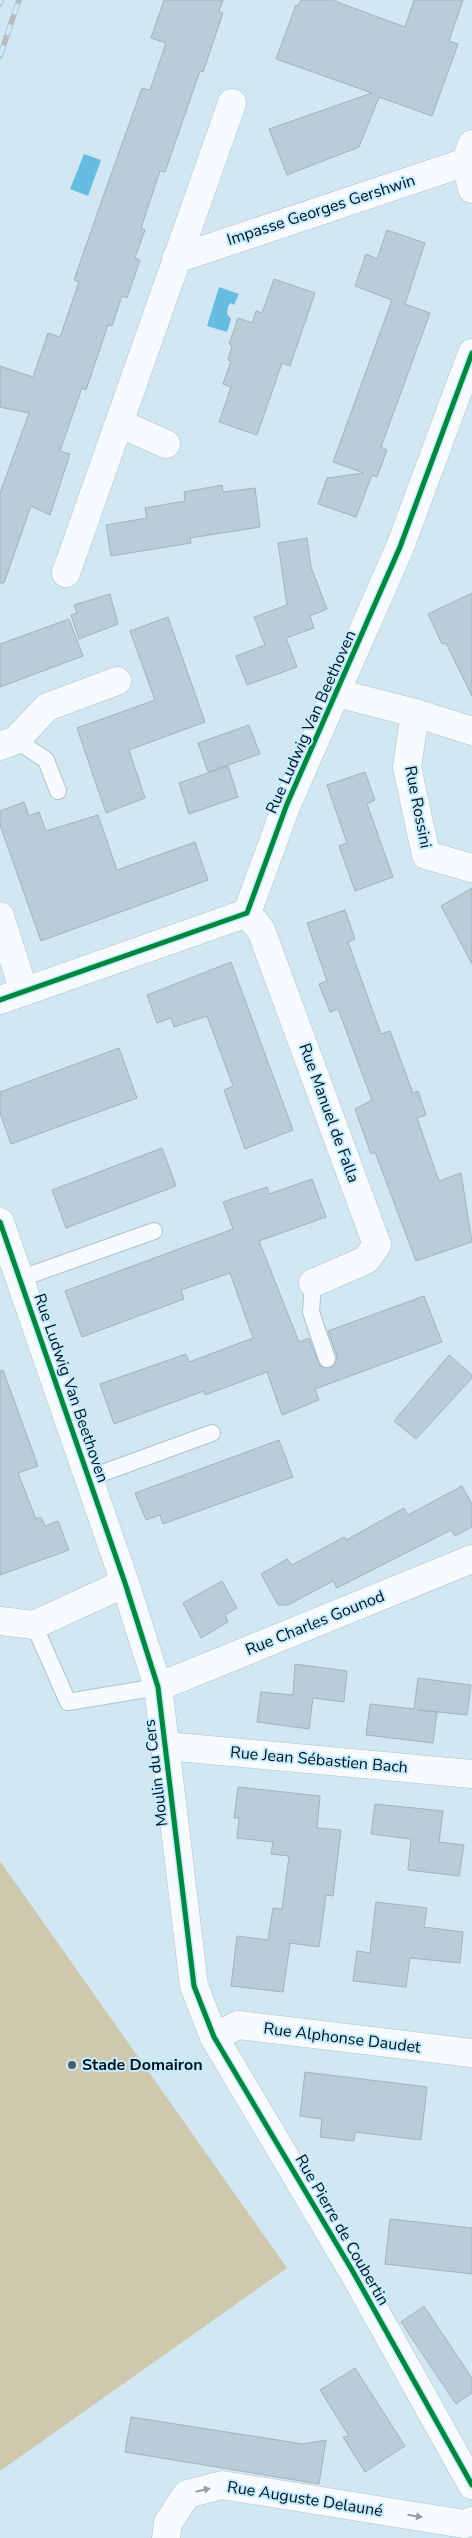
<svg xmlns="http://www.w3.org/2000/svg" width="472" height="2538" viewBox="0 0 472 2538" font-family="'Nunito Sans',sans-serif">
	<rect width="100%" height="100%" fill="#d1e7f2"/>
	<!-- green -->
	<path fill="#d0c8ae" d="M 0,1861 L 287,2268 L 0,2471 Z"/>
	<!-- water -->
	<g fill="#67bde1">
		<path d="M 84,154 L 101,160 L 88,196 L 70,189 Z"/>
		<path d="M 219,287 L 239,294 L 234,305 L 231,303 L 228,306 L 227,314 L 231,319 L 227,332 L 207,326 Z"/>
	</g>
	<!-- building -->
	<g fill="#b8cdd7" stroke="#a2b3bb">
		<path d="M 164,0 L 223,0 L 219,11 L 223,13 L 203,72 L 200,71 L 165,172 L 160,171 L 141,228 L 145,230 L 135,258 L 140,260 L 127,298 L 122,296 L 112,326 L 108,325 L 86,390 L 82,388 L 60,451 L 70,454 L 50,515 L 31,506 L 4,583 L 0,583 L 0,493 L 29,413 L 0,407 L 0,366 L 33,377 L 48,333 L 60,337 L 79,282 L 74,280 L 98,211 L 142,88 L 150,90 L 166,43 L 151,38 Z"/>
		<path d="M 301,0 L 332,0 L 405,27 L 414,0 L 463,0 L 449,41 L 458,44 L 432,116 L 379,97 L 359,147 L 287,175 L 269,129 L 372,93 L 276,59 L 296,5 L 298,6 Z"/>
		<path d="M 387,230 L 425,243 L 405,304 L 430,313 L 381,447 L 387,450 L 377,477 L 372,475 L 356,517 L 318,504 L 327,478 L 364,473 L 333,462 L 392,300 L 355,286 L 366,254 L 377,259 Z"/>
		<path d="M 274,279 L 315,293 L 290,366 L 282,363 L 257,435 L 219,422 L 231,387 L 223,384 L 231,361 L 228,360 L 232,346 L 229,344 L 238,318 L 252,323 L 256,311 L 262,313 Z"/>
		<path d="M 222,485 L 223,492 L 255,488 L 260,527 L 190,538 L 191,543 L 111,556 L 106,525 L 147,518 L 145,508 L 185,501 L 184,492 Z"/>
		<path d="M 307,538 L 311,567 L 327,609 L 310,616 L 314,628 L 286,638 L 297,667 L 247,685 L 236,656 L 265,645 L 254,617 L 287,605 L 278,543 Z"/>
		<path d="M 472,593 L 472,696 L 446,643 L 442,644 L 428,614 Z"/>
		<path d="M 110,594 L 118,624 L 79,639 L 71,615 L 77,613 L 74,605 Z"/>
		<path d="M 168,617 L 205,722 L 129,750 L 145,798 L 106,813 L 77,728 L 155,700 L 130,631 Z"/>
		<path d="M 69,619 L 83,656 L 0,687 L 0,644 Z"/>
		<path d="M 249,725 L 260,754 L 208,772 L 198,743 Z"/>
		<path d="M 228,766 L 238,797 L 189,814 L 179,783 Z"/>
		<path d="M 365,772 L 375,800 L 367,804 L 393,877 L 355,891 L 339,846 L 347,843 L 327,785 Z"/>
		<path d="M 24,802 L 29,816 L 39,812 L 46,831 L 98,815 L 117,870 L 195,842 L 208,880 L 41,941 L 0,825 L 0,811 Z"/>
		<path d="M 472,888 L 472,964 L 441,906 Z"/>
		<path d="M 345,910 L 355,939 L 348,942 L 381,1034 L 390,1031 L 413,1093 L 418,1091 L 426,1115 L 417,1118 L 439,1181 L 461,1173 L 472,1242 L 416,1261 L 375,1152 L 371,1154 L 355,1109 L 372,1100 L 338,1009 L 330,1012 L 319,984 L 327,981 L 307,923 Z"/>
		<path d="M 231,962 L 293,1130 L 245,1149 L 224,1090 L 233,1086 L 207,1016 L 174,1027 L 171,1018 L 157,1023 L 147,995 Z"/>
		<path d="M 119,1048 L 137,1098 L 11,1144 L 0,1113 L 0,1092 Z"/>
		<path d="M 162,1148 L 176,1186 L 66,1228 L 52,1190 Z"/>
		<path d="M 312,1179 L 326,1217 L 259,1241 L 299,1342 L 309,1338 L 320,1366 L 331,1368 L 335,1365 L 337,1356 L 328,1331 L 424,1296 L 442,1342 L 315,1389 L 319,1400 L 282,1415 L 267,1372 L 205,1395 L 204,1391 L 114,1424 L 100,1384 L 186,1354 L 189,1362 L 253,1338 L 230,1273 L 181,1290 L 184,1299 L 82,1337 L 65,1291 L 233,1229 L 223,1202 L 267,1187 L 269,1194 Z"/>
		<path d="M 449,1355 L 472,1375 L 472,1378 L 416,1439 L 394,1421 Z"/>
		<path d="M 3,1370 L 38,1466 L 18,1473 L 36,1519 L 41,1517 L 45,1526 L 58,1521 L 69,1550 L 0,1575 L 0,1371 Z"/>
		<path d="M 279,1440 L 293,1477 L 163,1524 L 160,1515 L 146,1520 L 135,1493 Z"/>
		<path d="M 462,1486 L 472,1504 L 472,1527 L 455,1536 L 451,1530 L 337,1588 L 333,1581 L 288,1605 L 278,1605 L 261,1574 L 287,1559 L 292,1565 L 344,1537 L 346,1540 L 404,1508 L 408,1515 Z"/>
		<path d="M 222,1581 L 237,1608 L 225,1615 L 228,1622 L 201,1638 L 183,1603 Z"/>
		<path d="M 295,1664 L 347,1671 L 344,1702 L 313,1698 L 309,1729 L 257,1722 L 261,1692 L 293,1695 Z"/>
		<path d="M 418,1678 L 471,1685 L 467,1715 L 419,1710 L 437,1712 L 433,1743 L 366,1735 L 370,1704 L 414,1709 Z"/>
		<path d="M 238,1787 L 320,1796 L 317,1828 L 341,1830 L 333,1896 L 326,1895 L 319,1947 L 290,1943 L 283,1992 L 231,1986 L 237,1936 L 268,1940 L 273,1908 L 282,1909 L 289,1856 L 271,1854 L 273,1842 L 237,1838 L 239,1818 L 234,1818 Z"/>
		<path d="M 375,1804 L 443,1811 L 439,1842 L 464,1845 L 459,1876 L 408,1870 L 411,1839 L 371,1834 Z"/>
		<path d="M 376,1902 L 427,1908 L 424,1927 L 463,1932 L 460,1963 L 410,1958 L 406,1987 L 353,1981 L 357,1951 L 370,1953 Z"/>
		<path d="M 305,2072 L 427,2087 L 421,2140 L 355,2132 L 354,2141 L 320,2137 L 322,2119 L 300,2116 Z"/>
		<path d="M 390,2219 L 472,2228 L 472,2274 L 385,2264 Z"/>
		<path d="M 424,2306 L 472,2378 L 472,2393 L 456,2404 L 401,2322 Z"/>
		<path d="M 355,2368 L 405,2446 L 365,2472 L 343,2437 L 349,2436 L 320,2390 Z"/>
		<path d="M 131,2417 L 303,2444 L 326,2440 L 319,2484 L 125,2452 Z"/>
	</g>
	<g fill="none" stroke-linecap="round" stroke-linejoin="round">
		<defs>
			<g id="service">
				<path d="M 16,740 L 46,760 L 58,791"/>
				<path d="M 19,1279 L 154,1231"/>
				<path d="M 313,1283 L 311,1312 L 327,1359"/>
				<path d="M 89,1478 L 212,1433"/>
				<path d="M 34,1625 L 68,1702 L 158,1687"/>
			</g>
			<g id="minor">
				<path d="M 472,144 L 466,162 L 472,189"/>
				<path d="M 176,259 L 466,162"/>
				<path d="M 119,423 L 166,444"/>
				<path d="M 66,573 L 232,103"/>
				<path d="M 337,693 L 415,713 L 472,731"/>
				<path d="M 415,713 L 407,767 L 426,855 L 472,868"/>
				<path d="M 0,746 L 16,740 L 47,707 L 117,681"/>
				<path d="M 247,913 L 261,930 L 377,1245 L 366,1260 L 313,1283"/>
				<path d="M 0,916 L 24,992"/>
				<path d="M 0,1000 L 247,913 L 287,804 L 400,547 L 472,353"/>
				<path d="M 0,1222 L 125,1583 L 158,1687 L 194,1986 L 214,2037 L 352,2270 L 472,2485"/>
				<path d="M 0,1621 L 34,1625 L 125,1583"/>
				<path d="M 158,1687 L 472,1559"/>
				<path d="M 165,1746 L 472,1774"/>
				<path d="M 214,2037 L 238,2025 L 472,2053"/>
				<path d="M 166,2538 L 168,2523 L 187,2494 L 222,2485 L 464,2524 L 472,2521"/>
			</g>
		</defs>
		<!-- service casing -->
		<use href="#service" stroke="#b1c2cb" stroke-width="18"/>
		<!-- minor casing -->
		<use href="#minor" stroke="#b1c2cb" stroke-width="29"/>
		<!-- service -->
		<use href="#service" stroke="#f8fbfd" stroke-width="16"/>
		<!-- minor -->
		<use href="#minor" stroke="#f8fbfd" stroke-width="28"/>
		<defs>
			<g id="rail">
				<path d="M 0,4 L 1,0"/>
				<path d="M 0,56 L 19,0"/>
			</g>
		</defs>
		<!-- rail casing -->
		<use href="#rail" stroke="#b7bcc0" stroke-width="5.5"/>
		<!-- rail -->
		<use href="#rail" stroke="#c4ebff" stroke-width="4" stroke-dasharray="11" stroke-linecap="butt"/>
		<defs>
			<g id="cycleway">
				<path d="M 0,1000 L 247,913 L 287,804 L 400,547 L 472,353"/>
				<path d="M 0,1222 L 125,1583 L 158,1687 L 194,1986 L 214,2037 L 352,2270 L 472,2485"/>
			</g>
		</defs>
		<!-- cycleway casing -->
		<use href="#cycleway" stroke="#c4ebff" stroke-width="8"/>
		<!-- cycleway -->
		<use href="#cycleway" stroke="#00873e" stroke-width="5"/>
	</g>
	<!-- one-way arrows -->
	<defs><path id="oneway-solid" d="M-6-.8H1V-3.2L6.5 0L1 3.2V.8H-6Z" transform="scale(1.25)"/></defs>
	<g fill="#969ea1">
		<use href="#oneway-solid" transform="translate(203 2490) rotate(-13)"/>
		<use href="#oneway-solid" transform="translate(415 2516) rotate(9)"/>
	</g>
	<!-- markers -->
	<circle fill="#4c5d64" stroke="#c4ebff" stroke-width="2" cx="72" cy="2065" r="5"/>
	<g text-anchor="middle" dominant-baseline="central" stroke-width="4" stroke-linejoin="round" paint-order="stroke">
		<!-- street labels -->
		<g font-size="16" fill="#041218" stroke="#c4ebff">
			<text transform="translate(321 210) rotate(-18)">Impasse Georges Gershwin</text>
			<text transform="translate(311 722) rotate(-66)">Rue Ludwig Van Beethoven</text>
			<text transform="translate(418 807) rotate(79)">Rue Rossini</text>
			<text transform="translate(329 1113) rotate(70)">Rue Manuel de Falla</text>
			<text transform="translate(71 1388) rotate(71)">Rue Ludwig Van Beethoven</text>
			<text transform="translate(315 1623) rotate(-22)">Rue Charles Gounod</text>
			<text transform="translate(319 1760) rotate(5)">Rue Jean Sébastien Bach</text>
			<text transform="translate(156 1773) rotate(-97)">Moulin du Cers</text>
			<text transform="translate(342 2038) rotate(7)">Rue Alphonse Daudet</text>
			<text transform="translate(342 2230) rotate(60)">Rue Pierre de Coubertin</text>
			<text transform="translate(305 2499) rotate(9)">Rue Auguste Delauné</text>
		</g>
		<!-- poi labels -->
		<g font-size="16" font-weight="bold" fill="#041218" stroke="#c4ebff" text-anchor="start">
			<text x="82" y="2065">Stade Domairon</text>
		</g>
	</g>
</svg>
